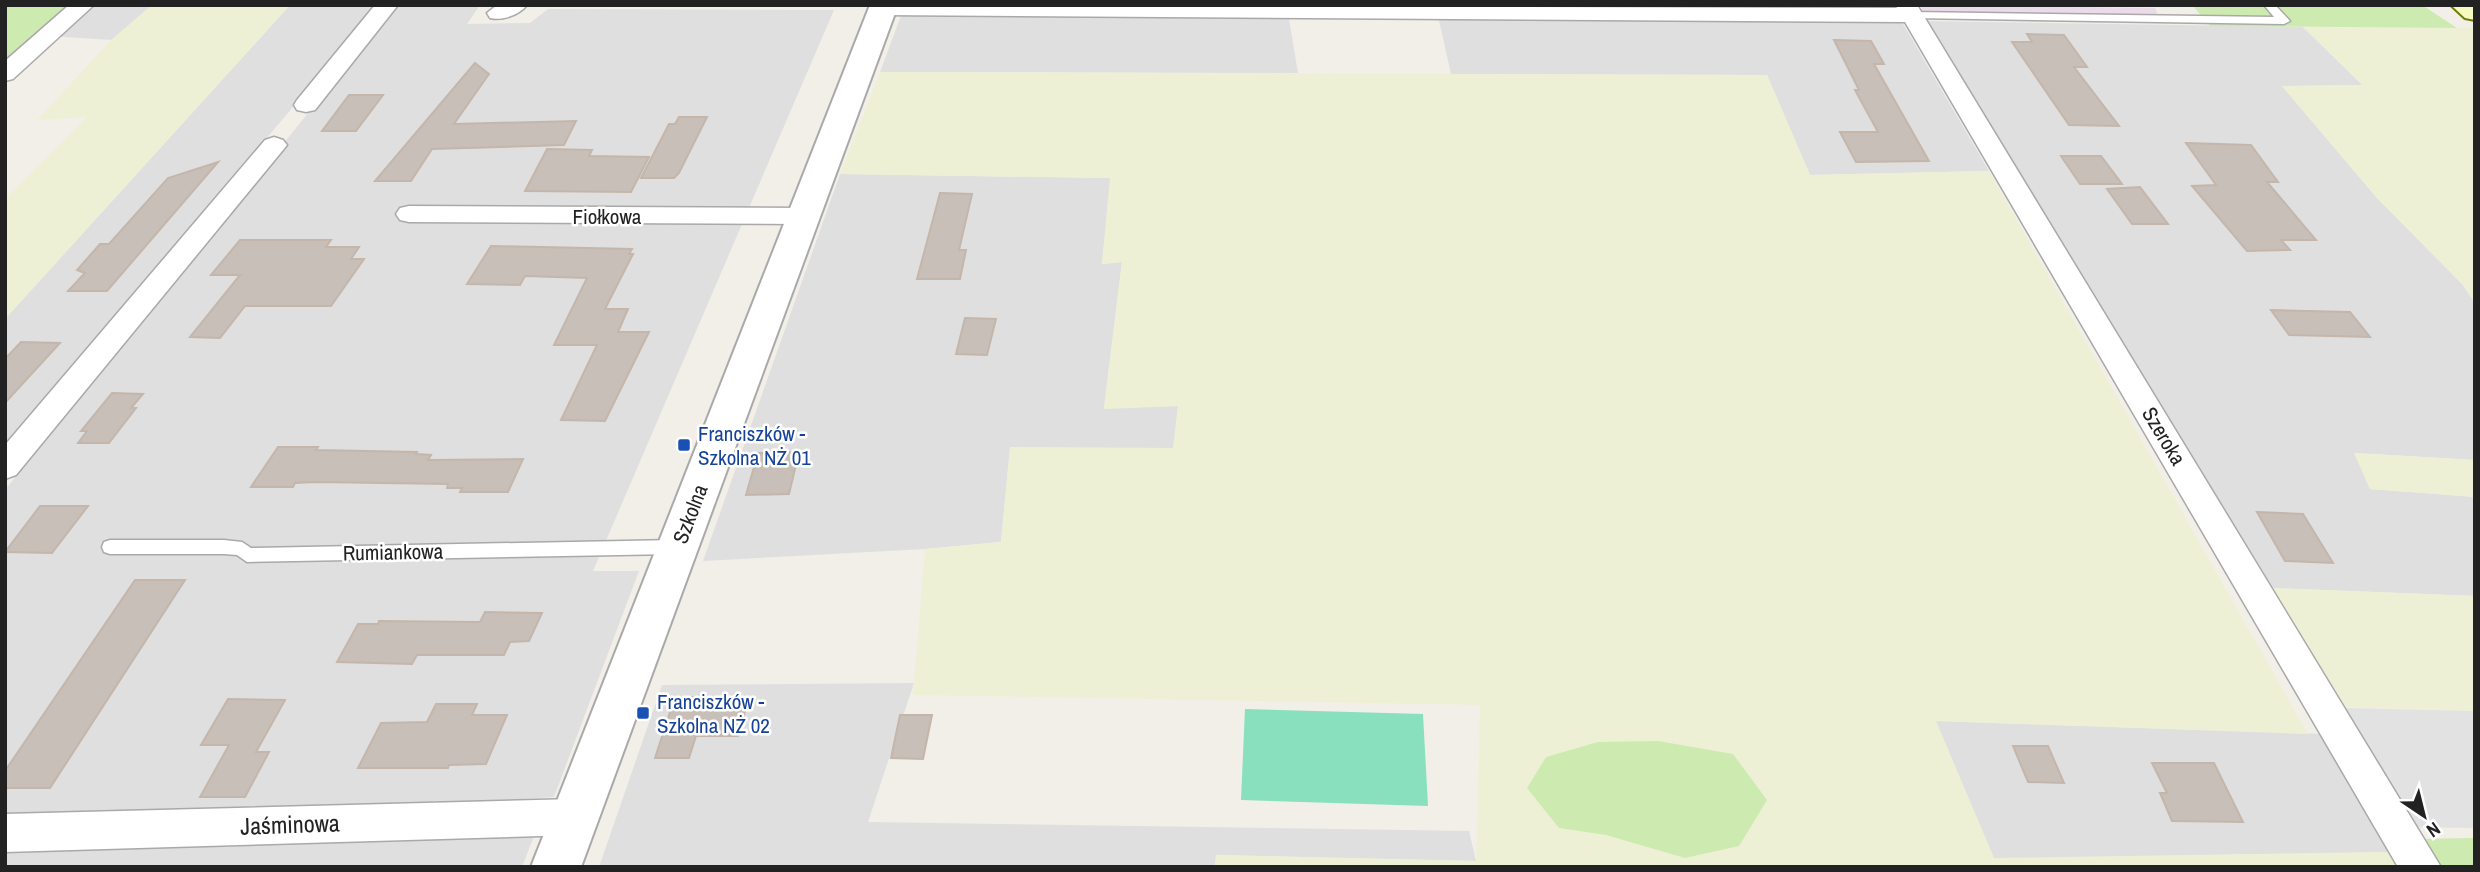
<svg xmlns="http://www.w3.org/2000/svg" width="2480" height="872" viewBox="0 0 2480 872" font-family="'Archivo Narrow',sans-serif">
	<rect width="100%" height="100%" fill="#f2efe9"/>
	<!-- residential -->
	<g fill="#e0dfdf">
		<path d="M 74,5 L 152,5 L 112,40 L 48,36 Z"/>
		<path d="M 290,5 L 380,5 L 5,445 L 5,319 Z"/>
		<path d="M 395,5 L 480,5 L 467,24 L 530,23 L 548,9 L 834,10 L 593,571 L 639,571 L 554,797 L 5,831 L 5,490 Z"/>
		<path d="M 905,5 L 1317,5 L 1317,6 L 1287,7 L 1298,73 L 880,72 Z"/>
		<path d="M 1503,5 L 1892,5 L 1989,171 L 1810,175 L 1767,75 L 1451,74 L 1436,7 L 1504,8 Z"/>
		<path d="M 1924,21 L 2303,27 L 2363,85 L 2282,86 L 2377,198 L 2463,285 L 2475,303 L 2475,460 L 2355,453 L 2370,489 L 2475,497 L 2475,596 L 2272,588 Z"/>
		<path d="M 840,174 L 1111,178 L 1102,264 L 1122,262 L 1104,408 L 1178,406 L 1174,448 L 1010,448 L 1001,542 L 925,549 L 703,561 Z"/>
		<path d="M 914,683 L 868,822 L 1469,831 L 1476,861 L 1216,855 L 1215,867 L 599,867 L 662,685 Z"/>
		<path d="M 1935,721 L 2326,734 L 2394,852 L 1994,859 Z"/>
		<path d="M 536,831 L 522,867 L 5,867 L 5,842 Z"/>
	</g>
	<!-- industrial -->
	<path fill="#ebdbe8" d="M 1922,5 L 2155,8 L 2158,15 L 1922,11 Z"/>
	<!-- farmland -->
	<g fill="#eef0d5">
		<path d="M 152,5 L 290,5 L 5,319 L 5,198 L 87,117 L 37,120 L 111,40 Z"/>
		<path d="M 2303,27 L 2475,28 L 2475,303 L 2463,285 L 2377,198 L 2282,86 L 2362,85 Z"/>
		<path d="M 880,72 L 1767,75 L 1810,175 L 1989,171 L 2308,734 L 1936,721 L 1994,858 L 2394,852 L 2404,867 L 1215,867 L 1216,855 L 1476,861 L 1480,705 L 913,695 L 925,549 L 1001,542 L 1010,447 L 1173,448 L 1178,406 L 1104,409 L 1122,262 L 1102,264 L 1110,178 L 840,174 Z"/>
		<path d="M 2354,453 L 2475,460 L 2475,497 L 2370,489 Z"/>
		<path d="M 2272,588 L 2475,596 L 2475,711 L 2345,707 Z"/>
	</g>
	<!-- grass -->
	<g fill="#cdebb0">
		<path d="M 5,5 L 74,5 L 5,66 Z"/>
		<path d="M 2192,5 L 2422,5 L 2457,28 L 2210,26 Z"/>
		<path d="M 1658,741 L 1733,754 L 1767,800 L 1739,846 L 1685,858 L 1606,835 L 1559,828 L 1527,788 L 1546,757 L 1598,742 Z"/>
		<path d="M 2475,838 L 2475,867 L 2433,867 L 2415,839 Z"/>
	</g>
	<!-- pitch -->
	<path fill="#88e0be" d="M 1245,709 L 1423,714 L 1428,806 L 1241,800 Z"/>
	<!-- parking -->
	<path fill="#e2e2e2" d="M 2345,708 L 2475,711 L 2475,828 L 2409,827 Z"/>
	<!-- building -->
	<g fill="#c7bfb8" stroke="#c4b6ab" stroke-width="2">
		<path d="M 2027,34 L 2064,35 L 2087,67 L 2074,67 L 2119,126 L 2069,125 L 2012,42 L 2032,42 Z"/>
		<path d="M 1834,40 L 1871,41 L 1884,64 L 1874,64 L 1929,161 L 1856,162 L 1840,132 L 1878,132 L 1855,90 L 1859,90 Z"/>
		<path d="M 475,63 L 489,74 L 454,124 L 576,121 L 564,145 L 432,149 L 411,181 L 375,181 Z"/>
		<path d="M 349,95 L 383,95 L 356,131 L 322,131 Z"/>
		<path d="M 679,117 L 707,117 L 679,173 L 674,178 L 641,178 L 669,124 L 675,124 Z"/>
		<path d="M 2186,143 L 2251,145 L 2278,182 L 2267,182 L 2316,240 L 2281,240 L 2290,250 L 2247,251 L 2192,186 L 2216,185 Z"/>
		<path d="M 547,149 L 592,150 L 589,156 L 649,157 L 631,192 L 525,191 Z"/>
		<path d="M 2061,156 L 2101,156 L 2122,184 L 2080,184 Z"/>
		<path d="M 218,162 L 107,291 L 68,291 L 85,273 L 77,270 L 100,244 L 109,244 L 168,178 Z"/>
		<path d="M 2140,187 L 2168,224 L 2132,224 L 2107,189 Z"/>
		<path d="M 940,193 L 972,194 L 959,250 L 966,250 L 960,279 L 917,279 Z"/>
		<path d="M 240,240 L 331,240 L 326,247 L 359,247 L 351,259 L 364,259 L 331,306 L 245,306 L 220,338 L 190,337 L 240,275 L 211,275 Z"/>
		<path d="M 491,246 L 632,249 L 629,254 L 633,254 L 605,309 L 628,309 L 618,332 L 649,332 L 605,421 L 561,420 L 597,345 L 554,345 L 587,278 L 525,276 L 520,285 L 467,284 Z"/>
		<path d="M 2271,310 L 2350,312 L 2370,337 L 2289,335 Z"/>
		<path d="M 965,318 L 996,319 L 987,355 L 956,354 Z"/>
		<path d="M 21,342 L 60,343 L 5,403 L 5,359 Z"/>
		<path d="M 112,393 L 143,394 L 131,408 L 136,408 L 109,443 L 78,443 L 87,431 L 81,431 Z"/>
		<path d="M 278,447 L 318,447 L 316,450 L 417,452 L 416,454 L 431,455 L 428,460 L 523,459 L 508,492 L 460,492 L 462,488 L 447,488 L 448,484 L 315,482 L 295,483 L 293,487 L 251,487 Z"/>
		<path d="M 799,452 L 789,494 L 746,495 L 758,453 Z"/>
		<path d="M 40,506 L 88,506 L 52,553 L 5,552 Z"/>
		<path d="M 2257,512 L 2303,514 L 2333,563 L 2285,561 Z"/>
		<path d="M 135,580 L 185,580 L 50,788 L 5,788 L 5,771 Z"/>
		<path d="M 485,612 L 542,613 L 529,641 L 510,642 L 504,655 L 417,655 L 412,664 L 337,662 L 358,624 L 378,624 L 379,621 L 480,622 Z"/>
		<path d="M 675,697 L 749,697 L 738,736 L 696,736 L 689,758 L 655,758 Z"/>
		<path d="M 228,699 L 285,700 L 256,752 L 269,752 L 245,797 L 200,797 L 229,745 L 201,745 Z"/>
		<path d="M 436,704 L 477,704 L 472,715 L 507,715 L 486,764 L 449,765 L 448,768 L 358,768 L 381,723 L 427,722 Z"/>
		<path d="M 900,715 L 932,715 L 923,759 L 891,758 Z"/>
		<path d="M 2013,746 L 2048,746 L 2064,783 L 2028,782 Z"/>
		<path d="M 2152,763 L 2214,763 L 2243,822 L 2172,821 L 2160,793 L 2167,793 Z"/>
	</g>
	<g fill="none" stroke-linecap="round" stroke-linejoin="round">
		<defs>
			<g id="service">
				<path d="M 2264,5 L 2275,5 L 2290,21 L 2284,24 L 1913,18 L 1907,15 L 1913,12 L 2274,17 Z"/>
				<path d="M 110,540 L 224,540 L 242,542 L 251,548 L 675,540 L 681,542 L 683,547 L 681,552 L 675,554 L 247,562 L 237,555 L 224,554 L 110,554 L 104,552 L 102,547 L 104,542 Z"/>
			</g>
			<g id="minor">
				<path d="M 69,5 L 94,5 L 13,79 L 5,81 L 5,61 Z"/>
				<path d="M 375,5 L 398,5 L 315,110 L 306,112 L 297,110 L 294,105 L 297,100 Z"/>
				<path d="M 497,5 L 527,5 C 519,15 502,21 490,18 L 487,13 Z"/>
				<path d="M 874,5 L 1897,8 L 1895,5 L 1917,5 L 2441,867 L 2398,867 L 1905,22 L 883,15 L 875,13 L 872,8 Z"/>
				<path d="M 274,137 L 283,140 L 287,145 L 283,150 L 16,475 L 5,479 L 5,445 L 265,140 Z"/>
				<path d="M 409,206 L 804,208 L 813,210 L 817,216 L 813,222 L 804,224 L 409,222 L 400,220 L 396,214 L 400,208 Z"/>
				<path d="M 575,799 L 589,804 L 595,817 L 589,830 L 575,835 L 5,852 L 5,814 Z"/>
			</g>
			<path id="tertiary" d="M 870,5 L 898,5 L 581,867 L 531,867 Z"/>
			<path id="secondary" d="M 2451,5 L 2475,5 L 2475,20 L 2465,18 Z"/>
		</defs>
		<!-- service casing -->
		<use href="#service" stroke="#a9a9a9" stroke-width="3"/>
		<!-- minor casing -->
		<use href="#minor" stroke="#a9a9a9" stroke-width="3"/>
		<!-- tertiary casing -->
		<use href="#tertiary" stroke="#a9a9a9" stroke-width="4"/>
		<!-- secondary casing -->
		<use href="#secondary" stroke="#707d05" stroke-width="4"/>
		<!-- service -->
		<use href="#service" fill="#fff" fill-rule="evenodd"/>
		<!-- minor -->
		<use href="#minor" fill="#fff" fill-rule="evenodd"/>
		<!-- tertiary -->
		<use href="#tertiary" fill="#fff" fill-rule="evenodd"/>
		<!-- secondary -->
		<use href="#secondary" fill="#f7fabf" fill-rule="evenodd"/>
	</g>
	<!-- markers -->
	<g fill="#1a4fb4" stroke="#fff" stroke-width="2.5">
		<rect x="677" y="438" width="14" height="14" rx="3.5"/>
		<rect x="636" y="706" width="14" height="14" rx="3.5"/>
	</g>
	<g text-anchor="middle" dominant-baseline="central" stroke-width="5" stroke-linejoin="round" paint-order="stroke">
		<!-- street labels -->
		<g font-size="21" fill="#222" stroke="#fff">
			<text x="607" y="216">Fiołkowa</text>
			<text transform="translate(2164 436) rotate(59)">Szeroka</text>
			<text transform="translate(690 514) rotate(-69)">Szkolna</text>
			<text transform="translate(393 552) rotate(-1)">Rumiankowa</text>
		</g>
		<!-- transit labels -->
		<g font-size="21" fill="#164399" stroke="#fff" text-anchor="start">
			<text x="698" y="433">Franciszków -<tspan x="698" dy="24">Szkolna NŻ 01</tspan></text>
			<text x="657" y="701">Franciszków -<tspan x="657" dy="24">Szkolna NŻ 02</tspan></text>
		</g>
		<!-- near-street labels -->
		<g font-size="24" fill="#222" stroke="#fff">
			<text transform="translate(290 824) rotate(-2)">Jaśminowa</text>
		</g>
	</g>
	<!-- border -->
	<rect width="2480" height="872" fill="none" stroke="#222222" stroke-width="14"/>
	<!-- north arrow -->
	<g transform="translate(2424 816) rotate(145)" stroke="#ffffff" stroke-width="5" paint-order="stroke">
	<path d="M0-5L12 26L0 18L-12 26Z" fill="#222222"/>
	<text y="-10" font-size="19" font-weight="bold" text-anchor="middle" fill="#222222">N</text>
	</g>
</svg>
